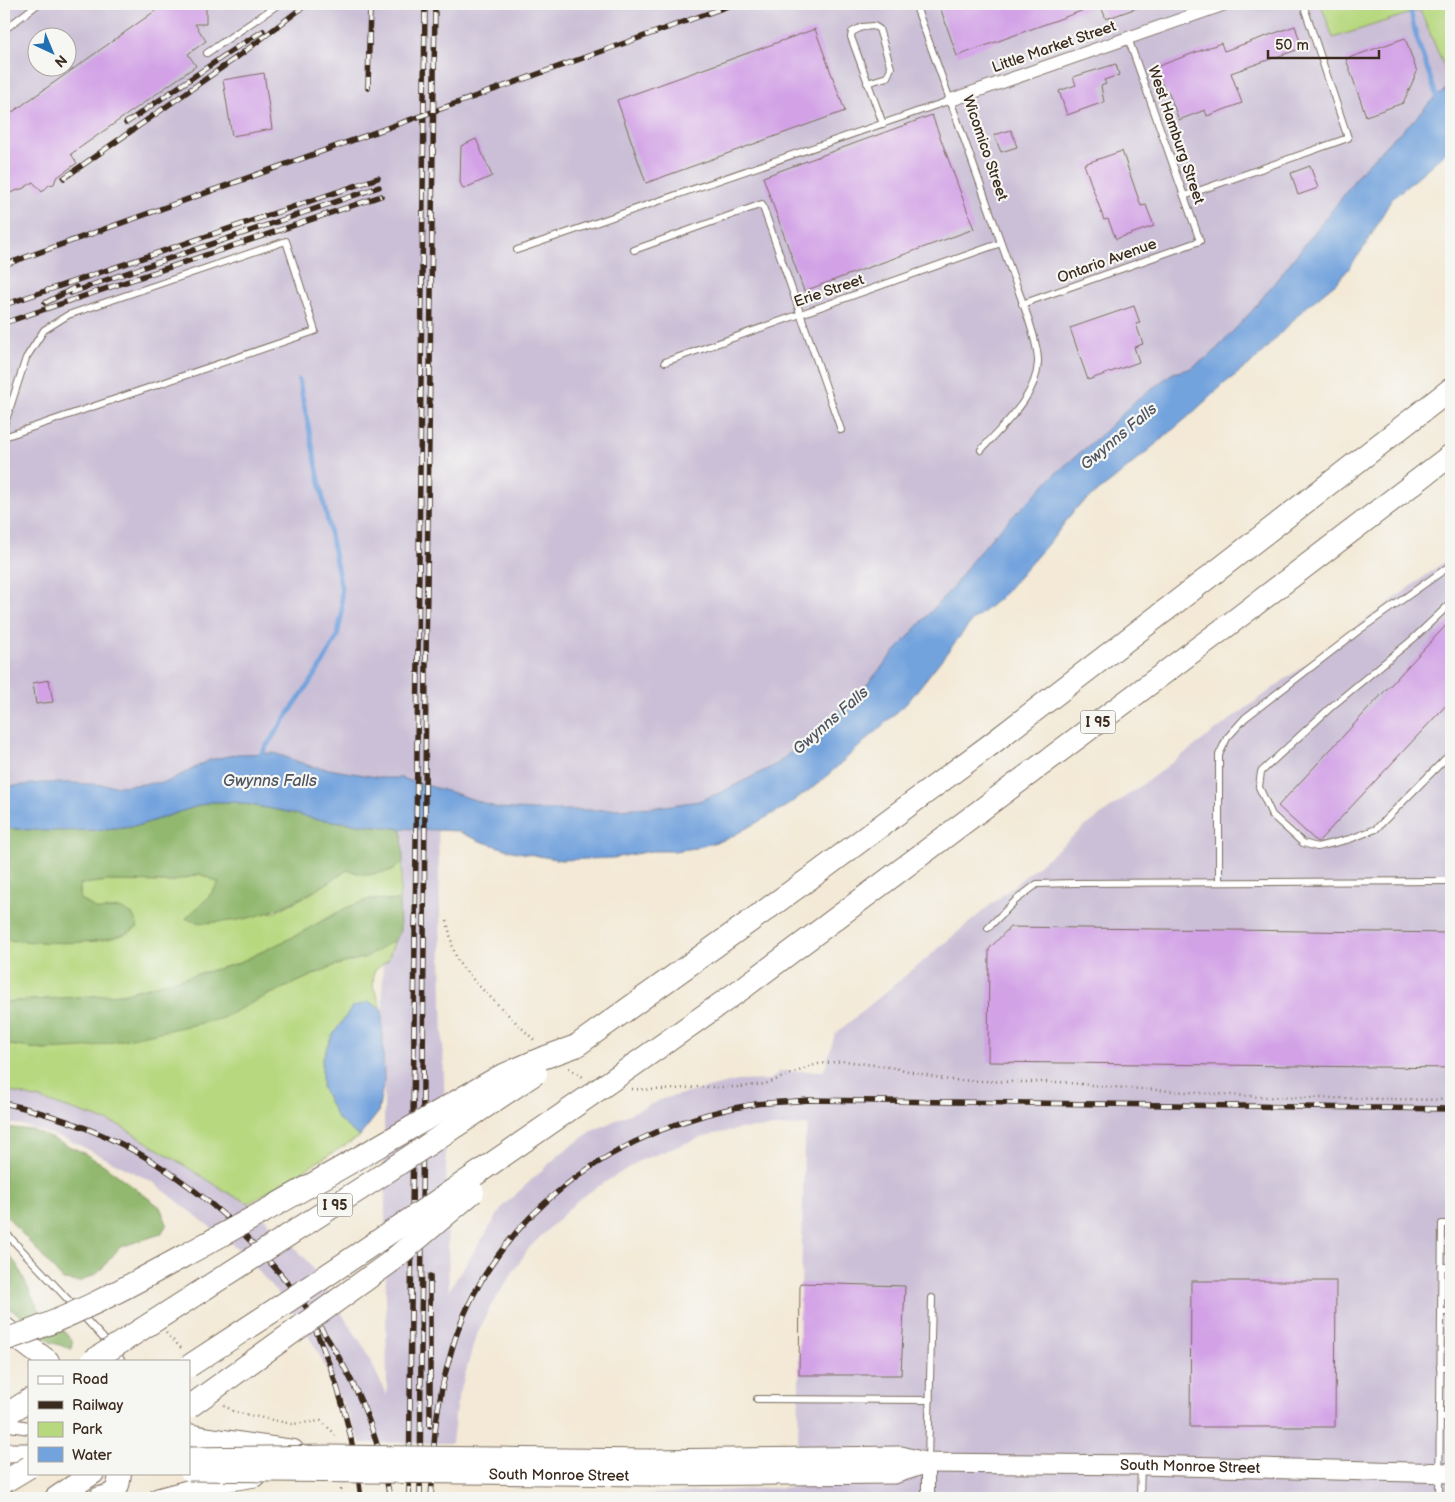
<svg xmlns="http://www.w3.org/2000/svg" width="1455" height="1502" viewBox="0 0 1455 1502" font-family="'Balsamiq Sans',sans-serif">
	<rect width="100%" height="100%" fill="#f6f6f2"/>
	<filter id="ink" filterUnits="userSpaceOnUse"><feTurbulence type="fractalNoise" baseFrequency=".02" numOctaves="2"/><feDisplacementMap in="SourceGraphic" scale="10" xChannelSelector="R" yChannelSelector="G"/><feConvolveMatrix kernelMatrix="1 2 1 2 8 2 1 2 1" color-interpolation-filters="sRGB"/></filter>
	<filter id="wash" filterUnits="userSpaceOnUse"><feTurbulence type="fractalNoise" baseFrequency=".0096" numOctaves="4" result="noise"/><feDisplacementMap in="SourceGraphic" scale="20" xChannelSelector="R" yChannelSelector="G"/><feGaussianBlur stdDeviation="1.12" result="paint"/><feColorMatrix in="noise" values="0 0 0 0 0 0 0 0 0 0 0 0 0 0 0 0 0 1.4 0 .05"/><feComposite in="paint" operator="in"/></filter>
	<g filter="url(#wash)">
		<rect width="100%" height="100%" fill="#f3e9d6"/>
		<!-- industrial -->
		<path fill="#cabfd6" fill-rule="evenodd" d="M 4,4 L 1321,4 L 1333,38 L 1420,10 L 1446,71 L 1451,79 L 1451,85 L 1429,103 L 1416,118 L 1391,140 L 1360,172 L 1344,195 L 1299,253 L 1252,311 L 1225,341 L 1211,355 L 1189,369 L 1173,373 L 1135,401 L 1103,433 L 1054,475 L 994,535 L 971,562 L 953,587 L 891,656 L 860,693 L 830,717 L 777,764 L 722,792 L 699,801 L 658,807 L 594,810 L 532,810 L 498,808 L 453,792 L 438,828 L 449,1290 L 504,1205 L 561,1153 L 592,1131 L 662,1099 L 737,1081 L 770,1080 L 780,1071 L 824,1071 L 835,1034 L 1082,829 L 1451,557 L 1451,1498 L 566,1498 L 797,1487 L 804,1144 L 808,1125 L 740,1129 L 705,1136 L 639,1161 L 580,1198 L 529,1248 L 490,1307 L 475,1339 L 456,1407 L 452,1443 L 361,1443 L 316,1348 L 287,1304 L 241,1251 L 153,1182 L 69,1140 L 22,1125 L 4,1123 L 4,1079 L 117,1114 L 229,1183 L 306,1259 L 365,1349 L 387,1396 L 381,822 L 340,771 L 310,766 L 274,753 L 237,754 L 210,760 L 167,782 L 121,786 L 73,783 L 41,783 L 14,786 L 4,785 ZM 38,38 L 68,38 L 68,68 L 38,68 Z"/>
		<!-- green -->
		<g fill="#b7d87f" stroke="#79814e">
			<path d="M 1321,4 L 1451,4 L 1451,69 L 1446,71 L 1420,10 L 1333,38 Z"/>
			<path d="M 403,861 L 399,901 L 370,899 L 346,908 L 293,937 L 236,964 L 122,994 L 4,1002 L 4,940 L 55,942 L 98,941 L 120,908 L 98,910 L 80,899 L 80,884 L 108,881 L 171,882 L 200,874 L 219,883 L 206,900 L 186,919 L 275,912 L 312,893 L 347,870 L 367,875 L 394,870 Z"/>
			<path d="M 395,940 L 388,960 L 374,971 L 373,986 L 382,1009 L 369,1002 L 353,1132 L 359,1137 L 249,1203 L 232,1195 L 119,1125 L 40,1099 L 4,1090 L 4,1044 L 44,1050 L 220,1019 L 257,1000 L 333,966 L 366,957 Z"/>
		</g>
		<!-- forest -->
		<g fill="#91b86e" stroke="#667146">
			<path d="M 210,802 L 234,802 L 283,811 L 315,819 L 402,829 L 403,861 L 394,870 L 367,875 L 347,870 C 306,897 266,921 216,922 C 205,923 195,924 186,918 L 206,900 L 219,883 L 200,874 L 171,882 L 108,881 L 80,884 L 80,899 L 98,910 L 120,908 L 133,915 L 138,927 C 109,949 39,942 4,940 L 4,828 L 47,831 L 97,830 L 140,825 Z"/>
			<path d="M 370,899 L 399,901 L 400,931 L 395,940 L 366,957 L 333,966 L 257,1000 L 220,1019 L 85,1048 L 44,1050 L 4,1044 L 4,1002 L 122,994 L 236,964 L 293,937 L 346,908 Z"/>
			<path d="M 4,1127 L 32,1130 L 80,1151 L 104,1165 L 160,1207 L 167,1224 L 161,1234 L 120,1247 L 98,1273 L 79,1282 L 63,1280 L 4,1213 Z"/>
			<path d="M 4,1249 L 18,1266 L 34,1301 L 40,1310 L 63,1330 L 72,1340 L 72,1349 L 50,1342 L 18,1314 L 4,1305 Z"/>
		</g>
		<!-- water -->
		<g fill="#73a3dd" stroke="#57667e">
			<path d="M 1451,85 L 1451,148 L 1391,200 L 1365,246 L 1347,271 L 1337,282 L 1304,309 L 1254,361 L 1225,383 L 1189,416 L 1113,480 L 1075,509 L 1054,537 L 1000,598 L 972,621 L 907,703 L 819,783 L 785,807 L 727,839 L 695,848 L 674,851 L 651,851 L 613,858 L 561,860 L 512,851 L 480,841 L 457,831 L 395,828 L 315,819 L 283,811 L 234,802 L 210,802 L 140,825 L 97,830 L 47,831 L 4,828 L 4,785 L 14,786 L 41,783 L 73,783 L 121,786 L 167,782 L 210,760 L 237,754 L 274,753 L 310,766 L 382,778 L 401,778 L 457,794 L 498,808 L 532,810 L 594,810 L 658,807 L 699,801 L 722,792 L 777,764 L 830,717 L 860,693 L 891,656 L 953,587 L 971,562 L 994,535 L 1054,475 L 1103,433 L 1135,401 L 1173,373 L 1189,369 L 1211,355 L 1252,311 L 1344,195 L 1360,172 L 1391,140 L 1416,118 L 1429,103 Z"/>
			<path d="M 369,1002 L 382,1009 L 384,1080 L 378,1113 L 359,1137 L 337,1118 L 322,1087 L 322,1059 L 332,1036 L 352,1007 Z"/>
		</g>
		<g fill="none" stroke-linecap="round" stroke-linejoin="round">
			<!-- stream -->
			<g stroke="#73a3dd" stroke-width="4.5">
				<path d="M 1409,4 L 1416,36 L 1439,103"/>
				<path d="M 259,757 L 323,663 L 337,637 L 342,614 L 341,587 L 299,380"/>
			</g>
		</g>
		<g id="blocks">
			<!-- building -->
			<g fill="#d2a1e6">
				<path d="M 148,4 L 206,4 L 206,24 L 195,24 L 206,41 L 188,54 L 196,66 L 71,154 L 77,163 L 56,178 L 54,184 L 49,185 L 42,192 L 33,182 L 24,188 L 4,195 L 4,118 L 155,11 Z"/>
				<path d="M 939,4 L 1098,4 L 1098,5 L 957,56 Z"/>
				<path d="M 1100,4 L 1145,4 L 1145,5 L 1106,19 Z"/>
				<path d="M 1295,26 L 1302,48 L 1231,73 L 1242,103 L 1207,116 L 1205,110 L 1179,120 L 1168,91 L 1165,92 L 1156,67 L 1221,43 L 1224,51 Z"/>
				<path d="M 815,29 L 845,111 L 646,183 L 617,100 Z"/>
				<path d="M 1405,38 L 1417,72 L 1403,103 L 1366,116 L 1346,59 Z"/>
				<path d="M 1116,64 L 1119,75 L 1104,80 L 1106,84 L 1101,86 L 1104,102 L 1067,115 L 1059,91 L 1076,85 L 1073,77 Z"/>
				<path d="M 264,73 L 272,129 L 232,136 L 223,80 Z"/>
				<path d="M 932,115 L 974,229 L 804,291 L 763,177 Z"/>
				<path d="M 1011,130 L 1017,147 L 1001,152 L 994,135 Z"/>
				<path d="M 476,139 L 492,176 L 463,189 L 460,182 L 461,146 Z"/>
				<path d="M 1122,151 L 1141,206 L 1146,205 L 1154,226 L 1116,239 L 1108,219 L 1104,220 L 1084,164 Z"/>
				<path d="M 1310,166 L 1318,188 L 1298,195 L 1291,173 Z"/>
				<path d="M 1134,306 L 1140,323 L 1136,324 L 1143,344 L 1134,347 L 1139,362 L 1088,380 L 1070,328 Z"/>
				<path d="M 1451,620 L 1451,700 L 1319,841 L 1317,842 L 1278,806 Z"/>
				<path d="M 49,680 L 53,702 L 36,704 L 33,683 Z"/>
				<path d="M 1010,927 L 1451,933 L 1451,1068 L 988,1062 L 989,949 Z"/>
				<path d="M 1191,1281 L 1336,1281 L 1335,1427 L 1190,1427 Z"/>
				<path d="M 800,1283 L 905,1286 L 901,1375 L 799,1375 Z"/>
			</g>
		</g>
	</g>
	<g filter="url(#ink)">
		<use href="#blocks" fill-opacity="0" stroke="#7b6d5e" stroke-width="1"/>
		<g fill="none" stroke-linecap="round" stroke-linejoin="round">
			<defs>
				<g id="lane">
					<path d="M 915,4 C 947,90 978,178 1009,265 C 1017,288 1039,341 1038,363 C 1036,398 1002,426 981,450"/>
					<path d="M 4,30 L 38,4"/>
					<path d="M 207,53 L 279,4"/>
					<path d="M 867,83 L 887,77 L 891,68 L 879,29 L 874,26 L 862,27 L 852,32 L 851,37 L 883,124"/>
					<path d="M 1184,196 L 1348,138 L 1303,4"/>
					<path d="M 517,250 L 951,100"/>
					<path d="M 634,250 L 762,204 L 841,430"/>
					<path d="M 1022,304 L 1200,241 L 1128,38"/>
					<path d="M 665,362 L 1001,243"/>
					<path d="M 4,426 L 26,358 L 44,330 L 68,315 L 286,241 L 315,331 L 4,437"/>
					<path d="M 1451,603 L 1413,639 L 1331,707 L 1261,772 L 1259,787 L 1272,815 L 1303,843 L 1317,847 L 1350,839 L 1376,829 L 1451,753"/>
					<path d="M 1219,882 L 1219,755 L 1227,738 L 1245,718 L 1358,631 L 1451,565"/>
					<path d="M 988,928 L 1016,900 L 1037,884 L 1075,883 L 1451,881"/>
					<path d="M 4,1231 L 75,1307"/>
					<path d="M 1441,1267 L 1451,1267"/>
					<path d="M 1441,1312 L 1451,1312"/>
					<path d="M 82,1315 L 115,1351 L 122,1361"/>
					<path d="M 1440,1367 L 1451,1367"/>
					<path d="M 757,1399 L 930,1400"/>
					<path d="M 1440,1417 L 1451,1417"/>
					<path d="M 928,1462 L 932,1298"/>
					<path d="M 1140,1498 L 1141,1466"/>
					<path d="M 1439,1498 L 1442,1224 L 1451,1224"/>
				</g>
				<g id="street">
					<path d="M 951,100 L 1225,4"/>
					<path d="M 4,1424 L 29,1428"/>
					<path d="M 928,1498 L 928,1463"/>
				</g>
				<g id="primary">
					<path d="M 4,1453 L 29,1453"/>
					<path id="s1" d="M 651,1459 L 901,1456 L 928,1463 L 1141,1465 L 1451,1473"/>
					<path d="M 651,1476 L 894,1474 L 928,1463"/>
					<path d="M 158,1498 L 206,1485 L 255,1477"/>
				</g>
				<g id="highway">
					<path d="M 743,988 L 1231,623 L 1451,455"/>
					<path d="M 576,1046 L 816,874 L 990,745 L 1218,570 L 1451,389"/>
					<path d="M 4,1328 L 48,1361"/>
					<path d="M 4,1416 L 29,1400"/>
					<path d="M 189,1435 L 203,1438 L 293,1451"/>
					<path d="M 56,1498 L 93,1473"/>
					<path d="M 100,1498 C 117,1494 118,1490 120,1473"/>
				</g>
			</defs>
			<!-- lane casing -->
			<use href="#lane" stroke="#7b6d5e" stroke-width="8"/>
			<!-- street casing -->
			<use href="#street" stroke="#7b6d5e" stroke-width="14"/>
			<!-- primary casing -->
			<use href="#primary" stroke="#7b6d5e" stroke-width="21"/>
			<!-- highway casing -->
			<use href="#highway" stroke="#7b6d5e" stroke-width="24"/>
			<!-- path -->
			<g stroke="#7b6d5e" stroke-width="2.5" stroke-dasharray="1 4" stroke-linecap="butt">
				<path d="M 447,921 L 453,948 L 458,962 L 478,985 L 535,1041"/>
				<path d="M 569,1068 L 583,1077"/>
				<path d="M 632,1089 L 663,1090 L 697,1087 L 740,1087 L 765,1084 L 817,1064 L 845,1061 L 895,1068 L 949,1080 L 1017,1082 L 1059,1082 L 1112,1087 L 1261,1097 L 1451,1100"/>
				<path d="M 166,1333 L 182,1349"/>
				<path d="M 224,1405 L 234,1412 L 292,1424 L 321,1421 L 334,1433 L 335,1439"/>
				<path d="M 341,1489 L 342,1498"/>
			</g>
			<!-- lane -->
			<use href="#lane" stroke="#fff" stroke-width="6"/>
			<!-- street -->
			<use href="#street" stroke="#fff" stroke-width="12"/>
			<!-- primary -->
			<use href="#primary" stroke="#fff" stroke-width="19"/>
			<!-- highway -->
			<use href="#highway" stroke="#fff" stroke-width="22"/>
			<defs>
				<g id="rail">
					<path d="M 368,88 L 370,4"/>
					<path d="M 126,123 L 234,49 L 263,31"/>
					<path d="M 64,178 L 240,55 L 307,4"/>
					<path d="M 4,265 L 734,4"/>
					<path d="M 71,293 L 100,282 L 379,187"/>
					<path d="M 45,303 L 76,287"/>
					<path d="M 4,305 L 378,178"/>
					<path d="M 4,323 L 381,196"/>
					<path d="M 4,1103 C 56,1115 109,1134 155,1163 C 206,1195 243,1230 282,1276 C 337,1343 375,1412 390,1498"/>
					<path d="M 313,1324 C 338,1380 354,1438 361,1498"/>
					<path d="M 430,1426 L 430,1276"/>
					<path d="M 409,1498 L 425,4"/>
					<path d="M 420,1498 L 426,659 L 435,4"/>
					<path d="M 431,1498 C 433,1473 433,1448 436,1423 C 439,1398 445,1373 452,1349 C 491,1214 621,1124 756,1104 C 773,1102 791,1102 808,1100 L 1451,1109"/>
				</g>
			</defs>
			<!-- rail casing -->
			<use href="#rail" stroke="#3b2a1e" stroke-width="5.5"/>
			<!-- rail -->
			<use href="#rail" stroke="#f6f6f2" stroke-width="4" stroke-dasharray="11" stroke-linecap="butt"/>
			<defs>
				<g id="primary-bridge">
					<path d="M 189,1457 L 329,1455 L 651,1459"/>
					<path id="s2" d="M 189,1471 L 651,1476"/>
				</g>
				<g id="highway-bridge">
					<path d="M 4,1340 C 74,1318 138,1281 202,1246 C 302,1191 400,1134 499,1077 L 540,1059 L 576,1046"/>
					<path d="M 92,1361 L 376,1179 L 536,1073"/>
					<path d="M 189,1366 C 377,1244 561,1117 743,988"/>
					<path d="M 189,1407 L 389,1263 L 473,1192"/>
					<path d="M 4,1482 L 29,1467"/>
				</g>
			</defs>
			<!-- primary-bridge casing -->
			<use href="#primary-bridge" stroke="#7b6d5e" stroke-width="21" stroke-linecap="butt"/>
			<!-- highway-bridge casing -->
			<use href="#highway-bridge" stroke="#7b6d5e" stroke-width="24" stroke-linecap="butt"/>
			<!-- primary-bridge -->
			<use href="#primary-bridge" stroke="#fff" stroke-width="19"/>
			<!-- highway-bridge -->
			<use href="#highway-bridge" stroke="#fff" stroke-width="22"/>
		</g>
	</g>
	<g text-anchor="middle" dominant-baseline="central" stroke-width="4.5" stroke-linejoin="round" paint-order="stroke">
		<!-- shield labels -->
		<g fill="#f6f6f2" stroke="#73675e" stroke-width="1">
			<rect x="1080.5" y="710.5" width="35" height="23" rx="4"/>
			<rect x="317.5" y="1193.5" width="35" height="23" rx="4"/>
		</g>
		<g font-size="14" font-weight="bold" fill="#3b2a1e">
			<text x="1098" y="722">I 95</text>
			<text x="335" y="1205">I 95</text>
		</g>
		<!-- street labels -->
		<g font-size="15" fill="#3b2a1e" stroke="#f6f6f2">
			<text transform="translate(1054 47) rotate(-19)">Little Market Street</text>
			<text transform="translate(1176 135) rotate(71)">West Hamburg Street</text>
			<text transform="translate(985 148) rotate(71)">Wicomico Street</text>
			<text transform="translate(1107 261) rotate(-20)">Ontario Avenue</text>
			<text transform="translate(829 291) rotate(-19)">Erie Street</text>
			<text stroke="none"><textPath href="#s1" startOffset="540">South Monroe Street</textPath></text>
			<text stroke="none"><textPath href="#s2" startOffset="370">South Monroe Street</textPath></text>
		</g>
		<!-- water labels -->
		<g font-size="16" font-style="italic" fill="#4f5461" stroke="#f6f6f2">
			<text transform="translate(1119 437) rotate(-40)">Gwynns Falls</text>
			<text transform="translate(831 721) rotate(-41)">Gwynns Falls</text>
			<text x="270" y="781">Gwynns Falls</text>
		</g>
	</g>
	<!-- margin -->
	<rect width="1455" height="1502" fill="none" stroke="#f6f6f2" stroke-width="20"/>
	<!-- legend -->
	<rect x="28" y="1360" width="162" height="115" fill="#f6f6f2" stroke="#aba49d"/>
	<rect x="38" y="1376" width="25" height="8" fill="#ffffff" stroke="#aba49d"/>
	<text x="72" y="1384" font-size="15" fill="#3b2a1e">Road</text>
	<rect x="38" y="1401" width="25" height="8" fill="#3b2a1e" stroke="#aba49d"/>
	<text x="72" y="1410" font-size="15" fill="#3b2a1e">Railway</text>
	<rect x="38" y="1422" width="25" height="15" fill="#b7d87f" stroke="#aba49d"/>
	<text x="72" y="1434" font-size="15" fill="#3b2a1e">Park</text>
	<rect x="38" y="1447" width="25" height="15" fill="#73a3dd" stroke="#aba49d"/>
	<text x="72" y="1460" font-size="15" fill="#3b2a1e">Water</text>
	<!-- north arrow -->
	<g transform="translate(52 52) rotate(136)"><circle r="24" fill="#f6f6f2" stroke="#aba49d"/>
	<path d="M0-4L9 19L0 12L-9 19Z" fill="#1f6fb2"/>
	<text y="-8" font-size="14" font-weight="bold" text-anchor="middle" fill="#3b2a1e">N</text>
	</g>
	<!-- scale -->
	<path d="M1268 50v8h111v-8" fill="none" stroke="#3b2a1e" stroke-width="2.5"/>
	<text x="1275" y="50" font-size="15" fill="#3b2a1e" stroke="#f6f6f2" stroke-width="4" paint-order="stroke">50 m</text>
</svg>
